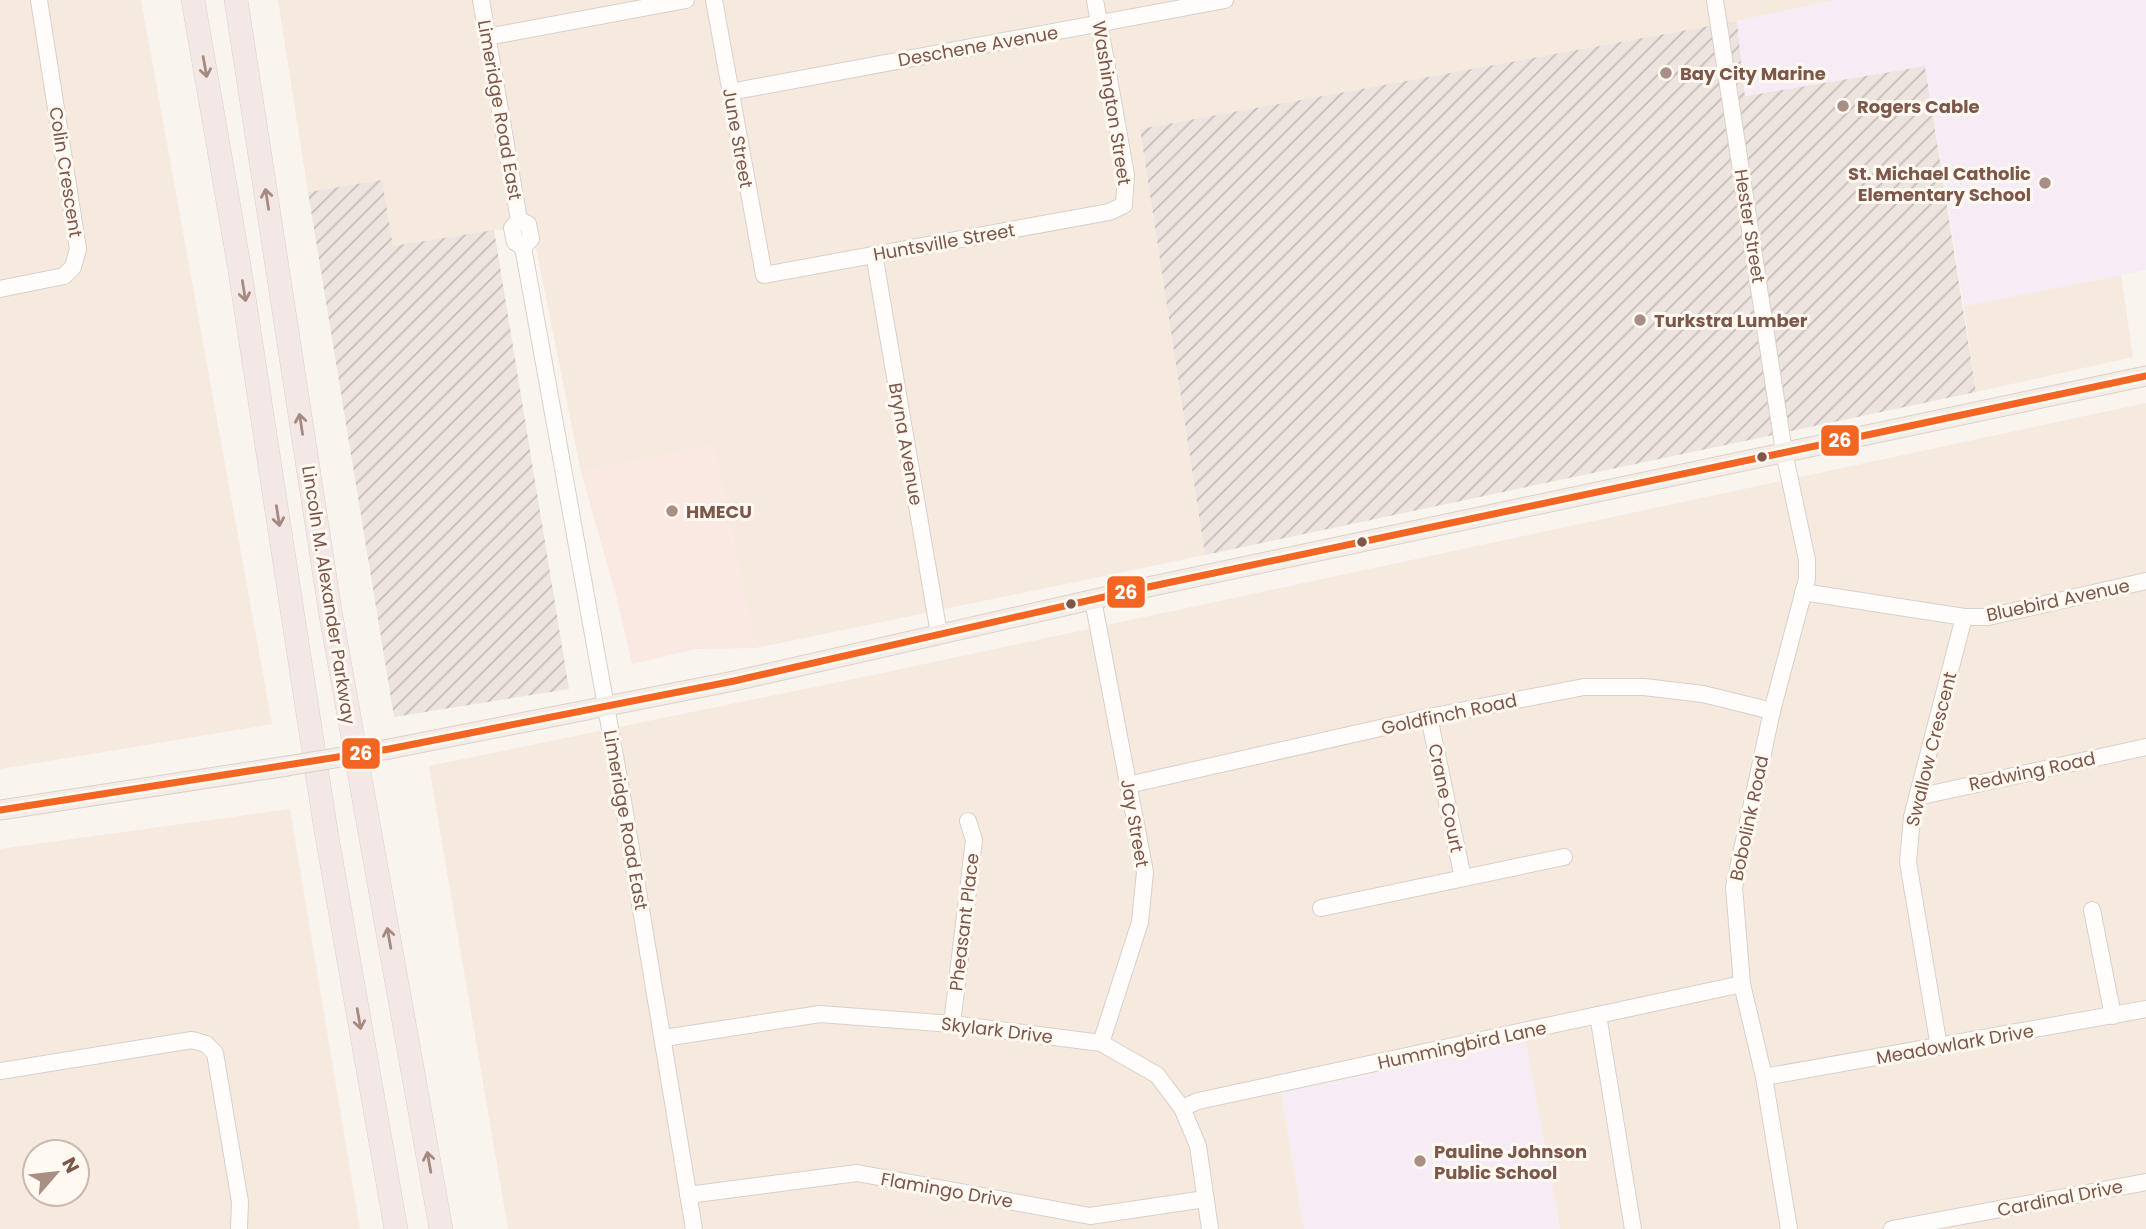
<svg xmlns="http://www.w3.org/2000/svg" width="2146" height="1229" viewBox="0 0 2146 1229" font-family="Poppins,sans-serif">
	<defs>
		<pattern id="industrial-furrows" width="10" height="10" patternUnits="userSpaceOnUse" patternTransform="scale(1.75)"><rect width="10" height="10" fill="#ede4df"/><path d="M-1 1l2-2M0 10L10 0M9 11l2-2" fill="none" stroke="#c5bcb7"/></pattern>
	</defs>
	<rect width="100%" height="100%" fill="#faf4ee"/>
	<!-- residential -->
	<g fill="#f6e9de" fill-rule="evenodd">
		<path d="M 0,0 L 141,0 L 272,724 L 0,769 Z"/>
		<path d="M 278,0 L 1835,0 L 1737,21 L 1140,129 L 1205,555 L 756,648 L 713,445 L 581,472 L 532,228 L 494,230 L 393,246 L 382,180 L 308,192 Z"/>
		<path d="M 2121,275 L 2133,357 L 1976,392 L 1964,306 Z"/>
		<path d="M 2146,403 L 2146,1229 L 1560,1229 L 1525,1041 L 1281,1093 L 1304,1229 L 508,1229 L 429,766 L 873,675 Z"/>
		<path d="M 290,809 L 360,1229 L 0,1229 L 0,849 ZM 35,1152 L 77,1152 L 77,1194 L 35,1194 Z"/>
	</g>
	<!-- commercial -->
	<path fill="#fae8e2" d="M 713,445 L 756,648 L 696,649 L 632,664 L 617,599 L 581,472 Z"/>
	<!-- industrial -->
	<g fill="url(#industrial-furrows)">
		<path d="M 1737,21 L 1745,96 L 1925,66 L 1976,392 L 1205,555 L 1140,129 Z"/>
		<path d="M 382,180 L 393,246 L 494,230 L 569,689 L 394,717 L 308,192 Z"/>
	</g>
	<!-- education -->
	<g fill="#f5ecf5">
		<path d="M 1835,0 L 2146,0 L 2146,270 L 1964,306 L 1925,66 L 1745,96 L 1737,21 Z"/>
		<path d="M 1526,1041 L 1560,1229 L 1304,1229 L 1281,1093 Z"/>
	</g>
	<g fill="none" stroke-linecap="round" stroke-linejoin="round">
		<defs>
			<g id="minor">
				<path d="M 481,0 L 519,220 L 512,228 L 515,242 L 523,247"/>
				<path d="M 714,0 L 764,275 L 1109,212 L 1124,205 L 1126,175 L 1095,0"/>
				<path d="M 1715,0 L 1784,452 L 1807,560 L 1807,579 L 1772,711 L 1734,887 L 1742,984 L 1764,1077 L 1789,1229"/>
				<path d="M 487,37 L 686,0"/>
				<path d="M 730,92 L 1225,0"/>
				<path d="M 519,220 L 528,224 L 531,239 L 523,247"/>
				<path d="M 523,247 L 622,795 L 694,1229"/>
				<path d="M 874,254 L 939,634"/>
				<path d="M 0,289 L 64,276 L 73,267 L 78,249 L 39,0"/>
				<path d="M 1803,592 L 1964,617 L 1988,617 L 2146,581"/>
				<path d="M 1093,600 L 1145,872 L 1140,922 L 1101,1043"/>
				<path d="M 1429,717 L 1463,878"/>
				<path d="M 1128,785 L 1429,717 L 1584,687 L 1644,687 L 1703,694 L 1772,711"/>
				<path d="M 1917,797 L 2146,747"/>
				<path d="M 1321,908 L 1564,857"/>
				<path d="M 2092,910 L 2113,1016"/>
				<path d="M 1598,1015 L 1633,1229"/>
				<path d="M 952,1024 L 974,840 L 968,821"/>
				<path d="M 664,1038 L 820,1014 L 952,1024 L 1101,1043 L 1157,1075 L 1182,1108 L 1198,1146 L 1210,1229"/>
				<path d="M 1939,1047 L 1908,862 L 1912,817 L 1964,617"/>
				<path d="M 0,1071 L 192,1040 L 206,1044 L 215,1053 L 240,1202 L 239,1229"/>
				<path d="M 1764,1077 L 2146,1009"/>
				<path d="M 1182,1108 L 1198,1101 L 1742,984"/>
				<path d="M 688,1195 L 857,1173 L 1090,1216 L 1205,1199"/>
				<path d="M 1892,1229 L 2146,1182"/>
			</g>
			<g id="major">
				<path d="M 389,749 L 734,681 L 1148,587 L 2146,376"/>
				<path d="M 0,810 L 287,766"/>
			</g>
			<g id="highway">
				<path d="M 193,0 L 239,265 L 326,831 L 396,1229"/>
				<path d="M 236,0 L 330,610 L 441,1229"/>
			</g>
		</defs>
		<!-- minor casing -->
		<use href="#minor" stroke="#d9d0ca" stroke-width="18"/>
		<!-- major casing -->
		<use href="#major" stroke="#dbd0ca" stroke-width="21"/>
		<!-- highway casing -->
		<use href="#highway" stroke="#dbd0ca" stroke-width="24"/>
		<!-- minor -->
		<use href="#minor" stroke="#fefdfc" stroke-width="16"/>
		<!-- major -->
		<use href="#major" stroke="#f4ede6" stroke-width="19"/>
		<!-- highway -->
		<use href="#highway" stroke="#f3e8e6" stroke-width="23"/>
		<defs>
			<path id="major-bridge" d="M 287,766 L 389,749"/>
		</defs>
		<!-- major-bridge casing -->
		<use href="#major-bridge" stroke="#dbd0ca" stroke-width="21" stroke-linecap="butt"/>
		<!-- major-bridge -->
		<use href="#major-bridge" stroke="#f4ede6" stroke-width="19"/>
		<defs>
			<path id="bus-1" d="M 0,810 L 389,749 L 734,681 L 1148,587 L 2146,376"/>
		</defs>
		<!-- bus-1 casing -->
		<use href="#bus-1" stroke="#fff9f2" stroke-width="12"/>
		<!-- bus-1 -->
		<use href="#bus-1" stroke="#f26522" stroke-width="7"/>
	</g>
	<!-- one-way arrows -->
	<defs><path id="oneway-shaft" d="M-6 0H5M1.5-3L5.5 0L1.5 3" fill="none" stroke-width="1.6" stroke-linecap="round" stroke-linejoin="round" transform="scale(1.75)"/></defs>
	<g stroke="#a68a81">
		<use href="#oneway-shaft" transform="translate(205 67) rotate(80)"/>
		<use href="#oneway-shaft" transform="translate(267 199) rotate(-99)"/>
		<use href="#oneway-shaft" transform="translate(244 291) rotate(81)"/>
		<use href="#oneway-shaft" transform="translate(301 424) rotate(-99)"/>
		<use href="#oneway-shaft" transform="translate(278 516) rotate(81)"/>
		<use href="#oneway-shaft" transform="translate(389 938) rotate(-100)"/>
		<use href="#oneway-shaft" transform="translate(359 1019) rotate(80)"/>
		<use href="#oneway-shaft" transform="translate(429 1162) rotate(-100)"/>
	</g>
	<!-- markers -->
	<g fill="#a88e83" stroke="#fff9f2" stroke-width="2.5">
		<circle cx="1666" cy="73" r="7"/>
		<circle cx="1843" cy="106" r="7"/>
		<circle cx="2045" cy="183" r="7"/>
		<circle cx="1640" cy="320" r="7"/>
		<circle cx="672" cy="511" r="7"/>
		<circle cx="1420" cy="1161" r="7"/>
	</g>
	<g fill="#7c574a" stroke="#fff9f2" stroke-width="2.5">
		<circle cx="1762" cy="457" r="6"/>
		<circle cx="1362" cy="542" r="6"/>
		<circle cx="1071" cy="604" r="6"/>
	</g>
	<g text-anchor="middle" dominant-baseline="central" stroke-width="6" stroke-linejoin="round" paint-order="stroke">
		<!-- street labels -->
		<g font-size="18" fill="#7c574a" stroke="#fff9f2">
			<text transform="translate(978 46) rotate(-10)">Deschene Avenue</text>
			<text transform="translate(1112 103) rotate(81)">Washington Street</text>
			<text transform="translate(500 110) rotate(80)">Limeridge Road East</text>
			<text transform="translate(738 138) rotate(80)">June Street</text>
			<text transform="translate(66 172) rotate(81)">Colin Crescent</text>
			<text transform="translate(1750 226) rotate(81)">Hester Street</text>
			<text transform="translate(944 242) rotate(-10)">Huntsville Street</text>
			<text transform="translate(906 444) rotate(80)">Bryna Avenue</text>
			<text transform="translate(329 595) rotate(81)">Lincoln M. Alexander Parkway</text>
			<text transform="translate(2058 600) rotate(-12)">Bluebird Avenue</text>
			<text transform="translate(1449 714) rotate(-12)">Goldfinch Road</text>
			<text transform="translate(1931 749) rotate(-76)">Swallow Crescent</text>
			<text transform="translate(2032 771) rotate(-12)">Redwing Road</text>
			<text transform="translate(1446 798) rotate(78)">Crane Court</text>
			<text transform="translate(1749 818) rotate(-78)">Bobolink Road</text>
			<text transform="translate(626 820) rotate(80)">Limeridge Road East</text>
			<text transform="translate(1135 823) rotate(80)">Jay Street</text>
			<text transform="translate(964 922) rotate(-83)">Pheasant Place</text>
			<text transform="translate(997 1030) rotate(7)">Skylark Drive</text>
			<text transform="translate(1955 1044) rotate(-10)">Meadowlark Drive</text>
			<text transform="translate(1462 1045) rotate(-12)">Hummingbird Lane</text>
			<text transform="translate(947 1190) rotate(10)">Flamingo Drive</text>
			<text transform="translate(2060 1198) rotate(-11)">Cardinal Drive</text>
		</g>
		<!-- poi labels -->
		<g font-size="18" font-weight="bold" fill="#7c574a" stroke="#fff9f2" text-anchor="start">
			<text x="1680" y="73">Bay City Marine</text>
			<text x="1857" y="106">Rogers Cable</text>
			<text x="2031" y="173" text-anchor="end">St. Michael Catholic<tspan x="2031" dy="21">Elementary School</tspan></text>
			<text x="1654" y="320">Turkstra Lumber</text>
			<text x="686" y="511">HMECU</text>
			<text x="1434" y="1151">Pauline Johnson<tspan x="1434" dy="21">Public School</tspan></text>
		</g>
	</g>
	<g stroke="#fff9f2" stroke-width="2.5">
		<rect x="1820" y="424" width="40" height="33" rx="7" fill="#f26522"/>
		<rect x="1106" y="575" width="40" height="34" rx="7" fill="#f26522"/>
		<rect x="341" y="737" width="40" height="33" rx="7" fill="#f26522"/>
	</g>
	<g font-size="19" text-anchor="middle" font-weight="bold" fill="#fff">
		<text x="1840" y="447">26</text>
		<text x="1126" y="599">26</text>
		<text x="361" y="760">26</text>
	</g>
	<!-- north arrow -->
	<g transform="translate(56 1173) rotate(62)"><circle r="33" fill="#fff9f2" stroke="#cbb8af" stroke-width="2"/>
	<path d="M0-5L12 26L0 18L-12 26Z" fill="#a88e83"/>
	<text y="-10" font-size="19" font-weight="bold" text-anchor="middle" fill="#7c574a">N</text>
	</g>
</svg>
